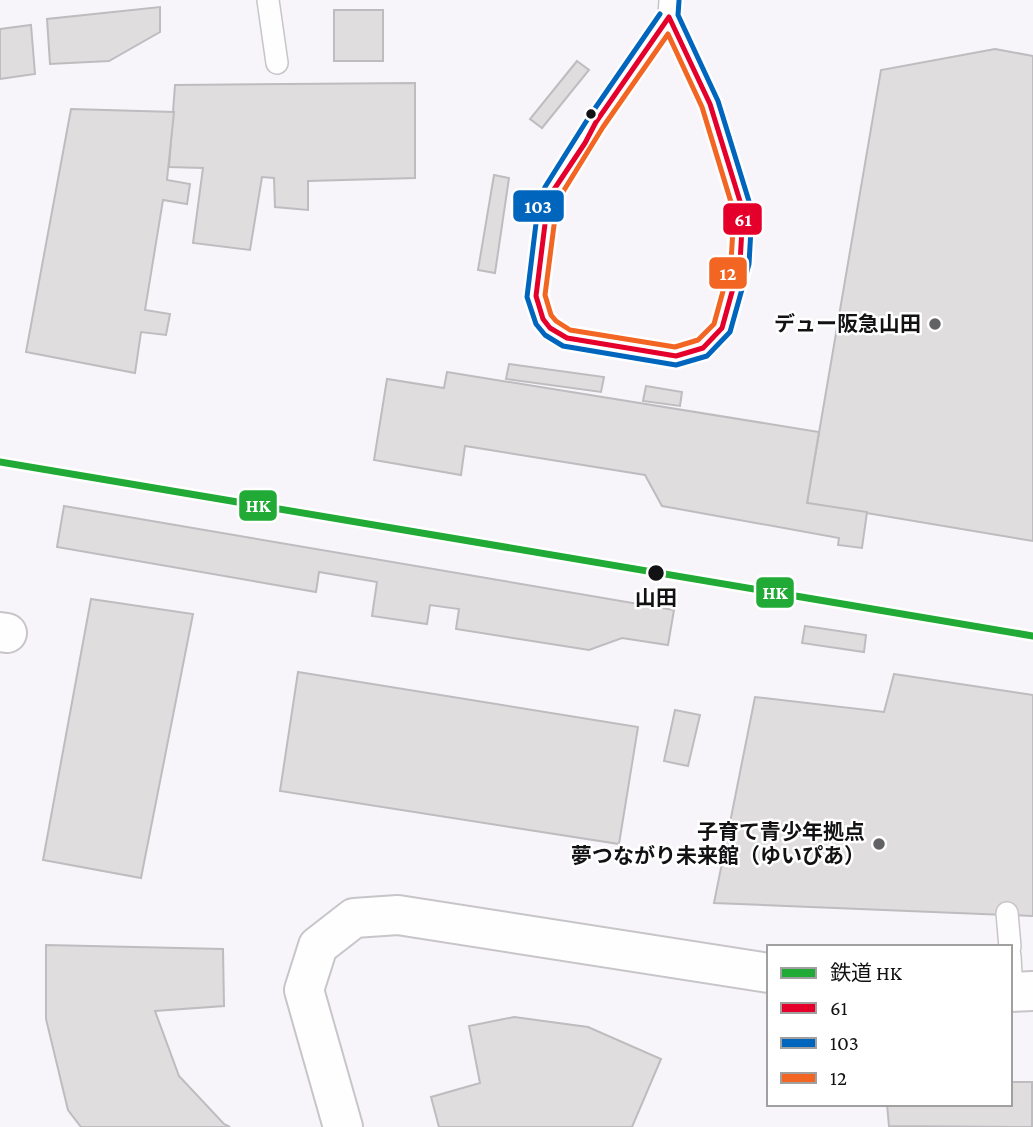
<svg xmlns="http://www.w3.org/2000/svg" width="1033" height="1127" viewBox="0 0 1033 1127" font-family="'Crimson Pro','Noto Sans JP',serif">
	<rect width="100%" height="100%" fill="#f7f5fa"/>
	<!-- building -->
	<g fill="#e0dddf" stroke="#bebcbe" stroke-width="2">
		<path d="M 160,7 L 160,32 L 109,61 L 50,64 L 47,19 Z"/>
		<rect x="334" y="10" width="49" height="51"/>
		<path d="M 31,25 L 35,74 L 0,79 L 0,29 Z"/>
		<path d="M 995,49 L 1033,56 L 1033,541 L 807,503 L 881,70 Z"/>
		<path d="M 577,61 L 589,70 L 542,128 L 530,119 Z"/>
		<path d="M 415,83 L 415,178 L 308,181 L 308,210 L 275,207 L 274,178 L 262,177 L 250,250 L 193,243 L 203,168 L 169,167 L 175,85 Z"/>
		<path d="M 71,109 L 174,112 L 167,180 L 190,184 L 187,204 L 163,200 L 145,310 L 170,314 L 166,335 L 141,332 L 135,373 L 26,352 Z"/>
		<path d="M 494,175 L 509,178 L 495,273 L 478,270 Z"/>
		<path d="M 509,364 L 604,377 L 601,392 L 506,379 Z"/>
		<path d="M 447,372 L 819,432 L 807,503 L 867,512 L 862,548 L 838,545 L 839,538 L 662,506 L 645,475 L 465,446 L 461,475 L 374,460 L 387,379 L 444,388 Z"/>
		<path d="M 646,386 L 682,392 L 680,406 L 643,401 Z"/>
		<path d="M 64,506 L 674,610 L 668,645 L 622,638 L 589,650 L 456,629 L 459,609 L 430,605 L 427,624 L 372,616 L 377,582 L 319,572 L 316,592 L 57,547 Z"/>
		<path d="M 91,599 L 193,614 L 141,878 L 43,860 Z"/>
		<path d="M 805,626 L 866,635 L 864,652 L 802,643 Z"/>
		<path d="M 298,672 L 638,727 L 619,844 L 280,791 Z"/>
		<path d="M 894,674 L 1033,695 L 1033,916 L 714,903 L 755,697 L 884,712 Z"/>
		<path d="M 675,710 L 700,715 L 688,766 L 664,761 Z"/>
		<path d="M 46,945 L 223,949 L 224,1006 L 155,1011 L 179,1076 L 224,1124 L 230,1127 L 81,1127 L 68,1110 L 46,1019 Z"/>
		<path d="M 514,1017 L 588,1027 L 661,1059 L 632,1127 L 439,1127 L 431,1097 L 480,1083 L 469,1026 Z"/>
		<path d="M 1010,1082 L 1032,1082 L 1032,1127 L 889,1126 L 887,1104 L 1010,1104 Z"/>
	</g>
	<g fill="none" stroke-linecap="round" stroke-linejoin="round">
		<defs>
			<g id="service">
				<path d="M 268,0 L 277,63"/>
				<path d="M 669,17 L 596,122 L 585,143 L 553,191 L 547,208 L 536,296 L 543,319 L 550,328 L 567,338 L 676,356 L 703,348 L 722,328 L 740,263 L 743,211 L 710,104 L 669,17 L 670,0"/>
				<path d="M 1007,913 L 1010,947"/>
				<path d="M 1010,956 L 1012,992"/>
			</g>
			<g id="minor">
				<path d="M 0,632 L 7,633"/>
				<path d="M 1010,992 L 1033,991"/>
				<path d="M 343,1127 L 304,990 L 318,946 L 354,918 L 398,915 L 769,973"/>
			</g>
		</defs>
		<!-- service casing -->
		<use href="#service" stroke="#c7c5c8" stroke-width="24"/>
		<!-- minor casing -->
		<use href="#minor" stroke="#c7c5c8" stroke-width="42"/>
		<!-- service -->
		<use href="#service" stroke="#fefefe" stroke-width="21"/>
		<!-- minor -->
		<use href="#minor" stroke="#fefefe" stroke-width="38"/>
		<defs>
			<path id="bus-1" d="M 669,17 L 710,104 L 743,211 L 740,263 L 722,328 L 703,348 L 676,356 L 567,338 L 550,328 L 543,319 L 536,296 L 547,208 L 553,191 L 585,143 L 596,122 Z"/>
			<path id="bus-2" d="M 660,14 L 589,117 L 545,187 L 538,207 L 527,297 L 536,324 L 545,335 L 563,346 L 676,365 L 707,356 L 730,332 L 749,264 L 752,211 L 718,101 L 678,15 L 679,1"/>
			<path id="bus-3" d="M 668,34 L 702,107 L 734,212 L 731,262 L 714,324 L 698,340 L 675,347 L 570,330 L 556,321 L 551,315 L 545,295 L 556,210 L 561,195 L 603,127 Z"/>
		</defs>
		<!-- bus-1 casing -->
		<use href="#bus-1" stroke="#fff" stroke-width="10"/>
		<!-- bus-2 casing -->
		<use href="#bus-2" stroke="#fff" stroke-width="10"/>
		<!-- bus-3 casing -->
		<use href="#bus-3" stroke="#fff" stroke-width="10"/>
		<!-- bus-1 -->
		<use href="#bus-1" stroke="#e4002b" stroke-width="5"/>
		<!-- bus-2 -->
		<use href="#bus-2" stroke="#0065bd" stroke-width="5"/>
		<!-- bus-3 -->
		<use href="#bus-3" stroke="#f26522" stroke-width="5"/>
		<defs>
			<path id="rail-1" d="M 0,462 L 1033,636"/>
		</defs>
		<!-- rail-1 casing -->
		<use href="#rail-1" stroke="#fff" stroke-width="12"/>
		<!-- rail-1 -->
		<use href="#rail-1" stroke="#21ab36" stroke-width="7"/>
	</g>
	<!-- markers -->
	<g fill="#121214" stroke="#fff" stroke-width="2.5">
		<circle cx="591" cy="114" r="6"/>
		<circle cx="656" cy="573" r="9"/>
	</g>
	<g fill="#626164" stroke="#fff" stroke-width="2.5">
		<circle cx="935" cy="324" r="7"/>
		<circle cx="879" cy="844" r="7"/>
	</g>
	<g text-anchor="middle" dominant-baseline="central" stroke-width="5" stroke-linejoin="round" paint-order="stroke">
		<!-- poi labels -->
		<g font-size="21" font-weight="bold" fill="#121214" stroke="#fff" text-anchor="end">
			<text x="921" y="324">デュー阪急山田</text>
			<text x="865" y="832">子育て青少年拠点<tspan x="865" dy="24">夢つながり未来館（ゆいぴあ）</tspan></text>
		</g>
		<!-- stop labels -->
		<g font-size="21" font-weight="bold" fill="#121214" stroke="#fff">
			<text x="656" y="598">山田</text>
		</g>
	</g>
	<g stroke="#fff" stroke-width="2.5">
		<rect x="512" y="189" width="53" height="34" rx="7" fill="#0065bd"/>
		<rect x="722" y="202" width="41" height="34" rx="7" fill="#e4002b"/>
		<rect x="708" y="256" width="40" height="34" rx="7" fill="#f26522"/>
		<rect x="238" y="489" width="40" height="33" rx="7" fill="#21ab36"/>
		<rect x="755" y="576" width="40" height="33" rx="7" fill="#21ab36"/>
	</g>
	<g font-size="19" text-anchor="middle" font-weight="bold" fill="#fff">
		<text x="538" y="213">103</text>
		<text x="743" y="226">61</text>
		<text x="728" y="280">12</text>
		<text x="258" y="512">HK</text>
		<text x="775" y="599">HK</text>
	</g>
	<!-- legend -->
	<rect x="767" y="945" width="245" height="161" fill="#ffffff" stroke="#a0a0a1" stroke-width="2"/>
	<rect x="781" y="968" width="35" height="10" fill="#21ab36" stroke="#a0a0a1" stroke-width="2"/>
	<text x="830" y="980" font-size="21" fill="#121214">鉄道 HK</text>
	<rect x="781" y="1003" width="35" height="10" fill="#e4002b" stroke="#a0a0a1" stroke-width="2"/>
	<text x="830" y="1015" font-size="21" fill="#121214">61</text>
	<rect x="781" y="1038" width="35" height="10" fill="#0065bd" stroke="#a0a0a1" stroke-width="2"/>
	<text x="830" y="1050" font-size="21" fill="#121214">103</text>
	<rect x="781" y="1073" width="35" height="10" fill="#f26522" stroke="#a0a0a1" stroke-width="2"/>
	<text x="830" y="1085" font-size="21" fill="#121214">12</text>
</svg>
